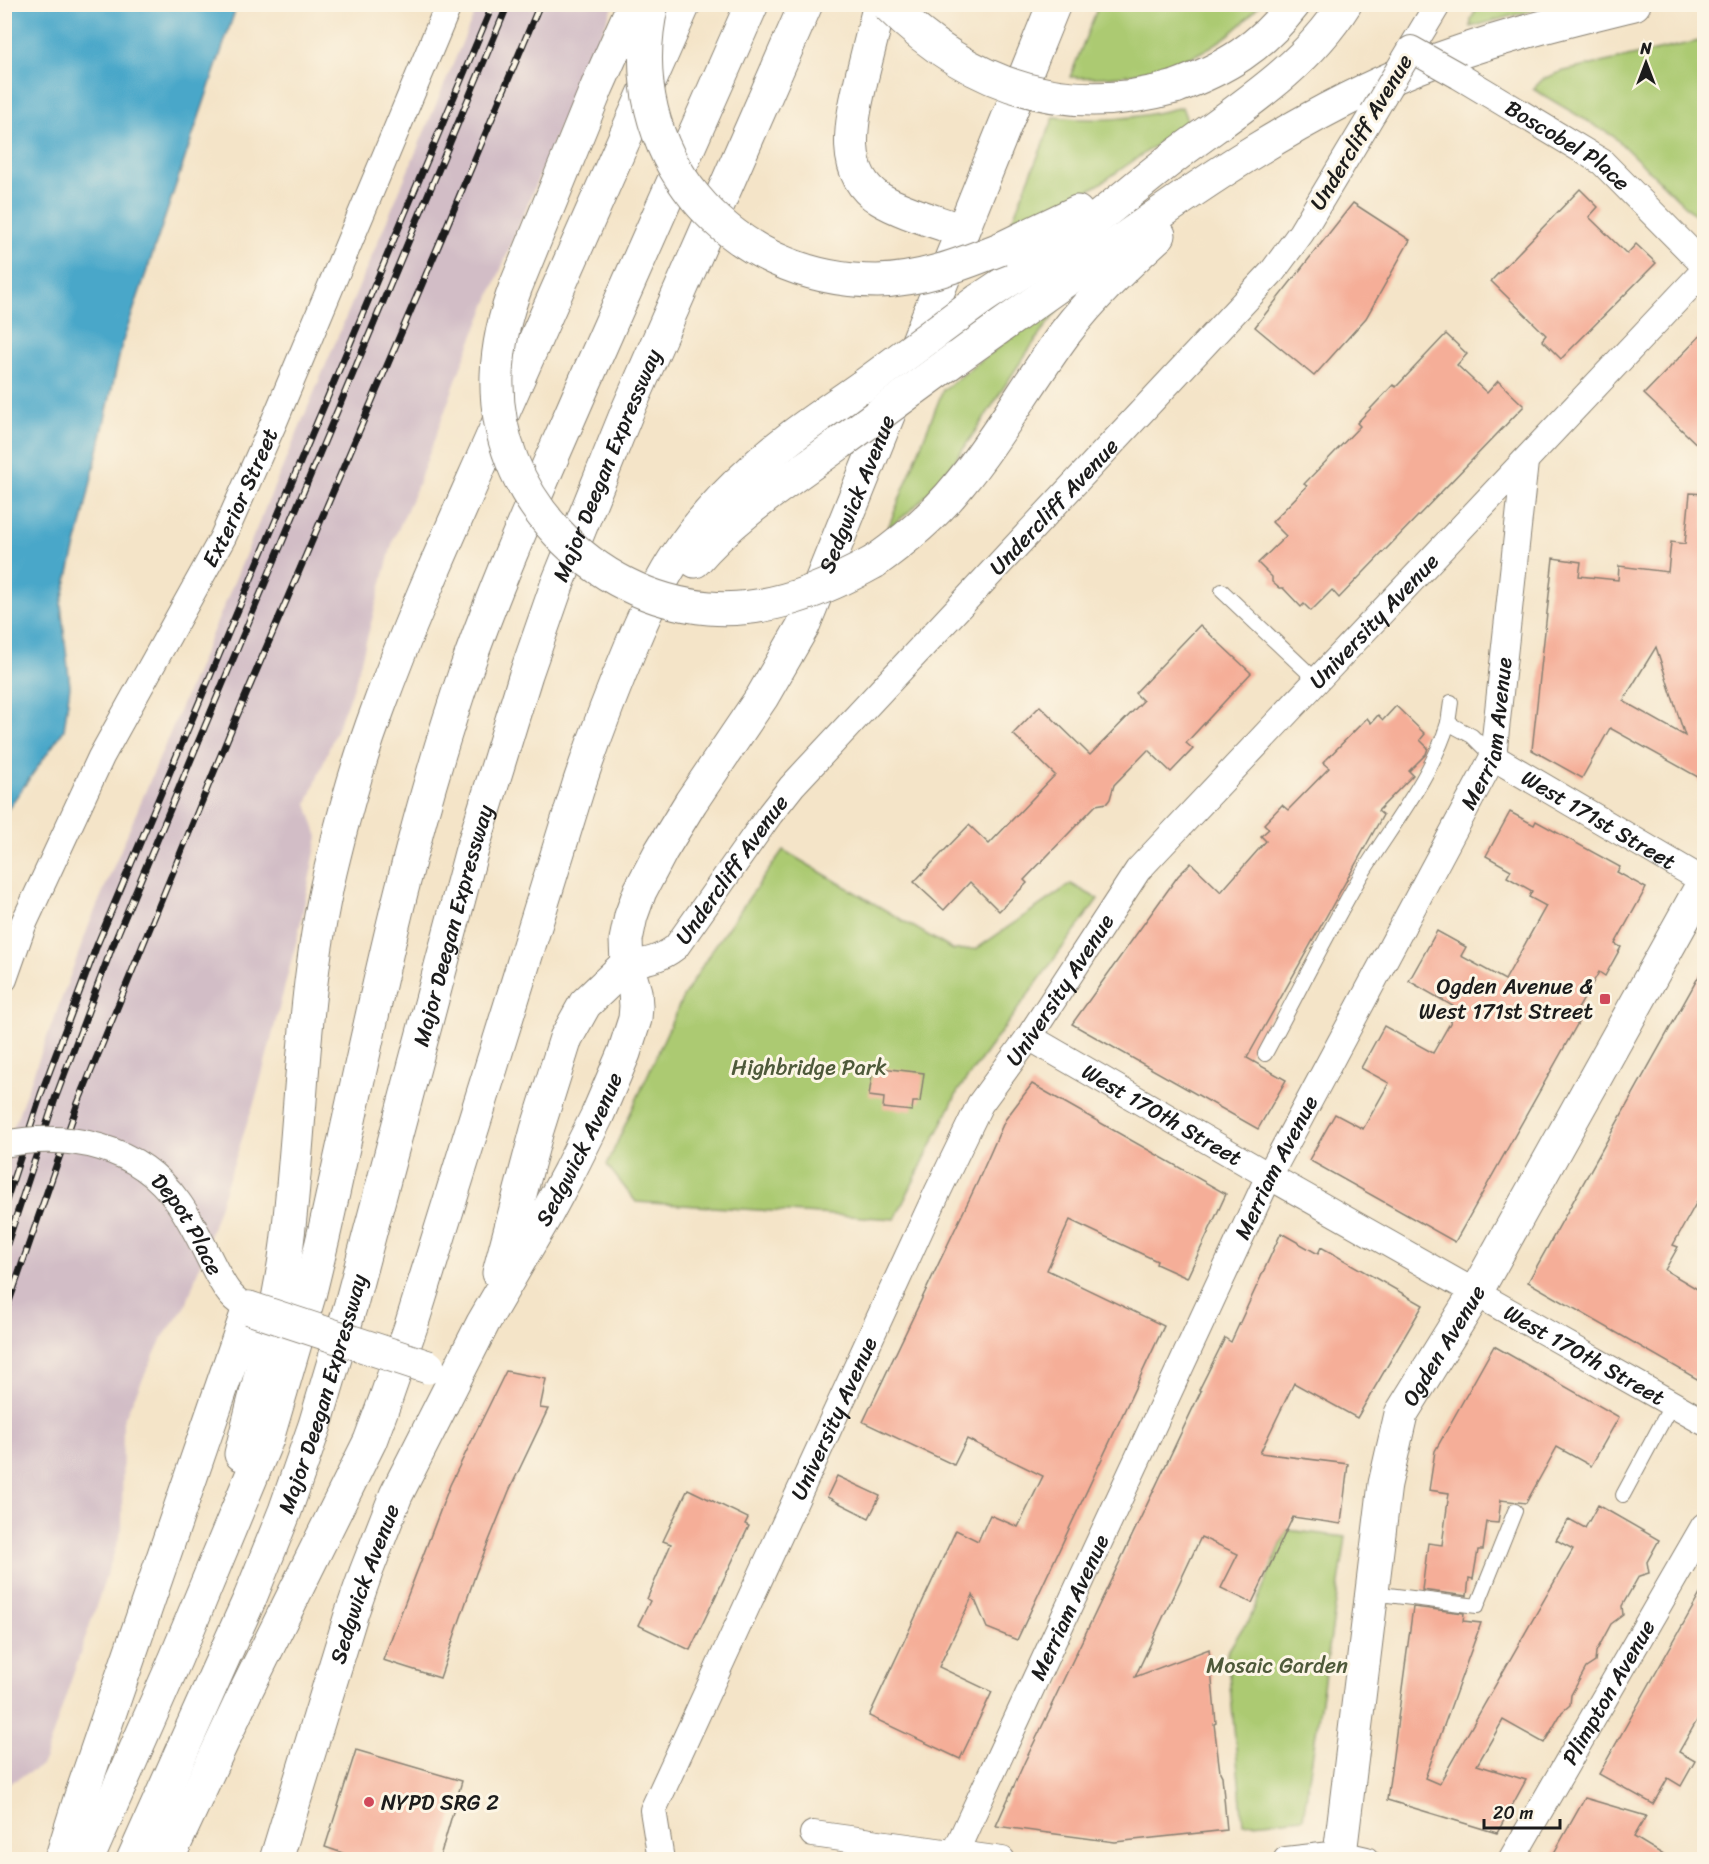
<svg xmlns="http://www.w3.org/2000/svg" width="1709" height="1864" viewBox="0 0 1709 1864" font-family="Sriracha,sans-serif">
	<rect width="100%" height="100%" fill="#fcf5e5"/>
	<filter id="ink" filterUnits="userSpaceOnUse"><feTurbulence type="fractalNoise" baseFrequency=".0167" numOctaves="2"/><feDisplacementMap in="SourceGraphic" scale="12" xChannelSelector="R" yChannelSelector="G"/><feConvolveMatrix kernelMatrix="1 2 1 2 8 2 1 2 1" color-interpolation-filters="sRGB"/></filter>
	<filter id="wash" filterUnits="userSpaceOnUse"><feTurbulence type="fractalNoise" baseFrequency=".008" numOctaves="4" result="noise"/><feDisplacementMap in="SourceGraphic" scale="24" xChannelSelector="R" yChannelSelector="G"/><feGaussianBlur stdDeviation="1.35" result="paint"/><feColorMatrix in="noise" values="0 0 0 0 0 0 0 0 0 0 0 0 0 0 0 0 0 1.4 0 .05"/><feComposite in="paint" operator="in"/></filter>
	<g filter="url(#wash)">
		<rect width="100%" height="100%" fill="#f4e4c8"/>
		<!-- industrial -->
		<path fill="#d2bdc6" d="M 478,5 L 614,5 L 564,116 L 464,359 L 417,487 L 393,541 L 355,683 L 307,804 L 318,837 L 298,935 L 257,1094 L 186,1306 L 162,1338 L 123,1421 L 122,1529 L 45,1758 L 40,1767 L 4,1786 L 4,1152 L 91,920 Z"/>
		<!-- green -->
		<g fill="#acca72" stroke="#647347" stroke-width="1.5">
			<path d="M 1099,4 L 1259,4 L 1259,5 C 1215,61 1140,81 1070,77 Z"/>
			<path d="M 1479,5 L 1479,4 L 1552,5 L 1471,27 L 1471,19 Z"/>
			<path d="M 1704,40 L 1704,220 L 1699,219 L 1613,136 L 1533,89 L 1543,79 L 1560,72 Z"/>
			<path d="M 1182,107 L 1188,123 L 1098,185 L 1053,210 L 1008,230 L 1054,117 C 1102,122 1135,119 1182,107 Z"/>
			<path d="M 1058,301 L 1063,304 C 1037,336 1014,371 992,406 C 962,451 934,497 888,528 L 943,390 Z"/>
			<path d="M 783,850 L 953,950 L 976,949 L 1071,884 L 1098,899 L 958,1091 L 895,1219 L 636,1202 L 607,1165 L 682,999 L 712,950 Z"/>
			<path d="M 1287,1530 L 1346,1537 L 1303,1818 L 1243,1824 L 1227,1653 L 1243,1627 L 1249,1621 Z"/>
		</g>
		<!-- water -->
		<path fill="#4aa7c9" stroke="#336272" stroke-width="1.5" d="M 5,4 L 237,5 L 122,344 L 81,526 L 61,604 L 70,686 L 64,730 L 5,813 Z"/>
		<g id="blocks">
			<!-- building -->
			<g fill="#f5ae98" fill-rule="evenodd">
				<path d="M 1580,189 L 1598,207 L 1589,217 L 1627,254 L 1636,244 L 1656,263 L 1561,359 L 1542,340 L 1546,335 L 1491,281 Z"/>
				<path d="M 1353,203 L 1410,240 L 1366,318 L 1314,376 L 1255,327 Z"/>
				<path d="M 1704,332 L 1704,451 L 1644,394 Z"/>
				<path d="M 1446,334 L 1467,354 L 1457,365 L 1487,393 L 1498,381 L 1524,406 L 1339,598 L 1332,590 L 1311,611 L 1304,604 L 1301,607 L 1283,588 L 1279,588 L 1272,582 L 1272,577 L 1258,563 L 1286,536 L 1272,522 L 1307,486 L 1304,484 L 1360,426 L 1357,423 L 1393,385 L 1396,387 Z"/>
				<path d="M 1690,493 L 1704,494 L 1704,783 L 1700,783 L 1698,777 L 1610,728 L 1582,778 L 1532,750 L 1553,558 L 1581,562 L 1579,576 L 1618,580 L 1619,566 L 1668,572 L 1671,542 L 1685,544 ZM 1656,647 L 1685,736 L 1623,701 Z"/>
				<path d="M 1200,625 L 1251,673 L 1186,743 L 1193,749 L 1171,772 L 1148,750 L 1114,785 L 1110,799 L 1107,803 L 1096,805 L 1024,880 L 1027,883 L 999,911 L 970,882 L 944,910 L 914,882 L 969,825 L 989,844 L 1055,775 L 1013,734 L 1040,706 L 1090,755 L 1143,701 L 1135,693 Z"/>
				<path d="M 1396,706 L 1425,734 L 1420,740 L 1428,748 L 1426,754 L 1409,771 L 1413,775 L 1378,811 L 1383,815 L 1247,1058 L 1286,1080 L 1258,1129 L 1072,1024 L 1178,876 L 1191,863 L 1221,892 L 1266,841 L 1261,836 L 1269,829 L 1264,824 L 1282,805 L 1288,810 L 1329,768 L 1323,763 L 1367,718 L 1371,723 L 1378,715 L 1383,720 Z"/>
				<path d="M 1510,812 L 1534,825 L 1536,821 L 1620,867 L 1617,872 L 1646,888 L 1615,944 L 1621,947 L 1605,976 L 1599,972 L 1578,1009 L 1584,1012 L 1455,1242 L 1309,1160 L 1335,1114 L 1363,1129 L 1389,1083 L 1361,1068 L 1384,1026 L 1433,1053 L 1458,1009 L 1409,981 L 1437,931 L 1466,947 L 1461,956 L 1505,980 L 1546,906 L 1529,897 L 1532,891 L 1507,877 L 1511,870 L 1486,856 Z"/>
				<path d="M 1704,967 L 1704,1189 L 1673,1245 L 1678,1247 L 1665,1270 L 1704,1293 L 1704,1383 L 1528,1282 Z"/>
				<path d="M 873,1067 L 924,1073 L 920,1102 L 913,1102 L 912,1111 L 883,1108 L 884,1098 L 869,1096 Z"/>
				<path d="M 1032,1084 L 1226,1194 L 1187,1278 L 1156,1264 L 1157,1261 L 1070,1220 L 1047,1270 L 1164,1326 L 1017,1640 L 987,1628 L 973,1595 L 939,1667 L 992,1692 L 960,1759 L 869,1716 L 956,1530 L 978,1541 L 990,1515 L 1018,1527 L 1043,1476 L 967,1439 L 954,1465 L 863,1422 L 978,1181 L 1005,1120 Z"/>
				<path d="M 1281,1233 L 1318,1254 L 1321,1247 L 1423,1305 L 1357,1418 L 1294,1383 L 1260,1453 L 1348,1464 L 1341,1524 L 1293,1517 L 1252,1603 L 1221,1588 L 1238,1554 L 1201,1537 L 1135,1677 L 1209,1649 L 1216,1723 L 1214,1724 L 1220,1772 L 1222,1776 L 1227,1830 L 1115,1842 L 996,1826 L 1025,1761 L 1052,1706 L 1051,1706 L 1201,1391 L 1199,1390 L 1225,1338 L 1231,1342 Z"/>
				<path d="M 1494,1346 L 1619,1417 L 1591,1466 L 1557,1447 L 1526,1503 L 1501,1500 L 1498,1523 L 1487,1522 L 1483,1550 L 1478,1550 L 1473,1579 L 1469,1578 L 1467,1596 L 1422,1590 L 1428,1543 L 1442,1545 L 1449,1493 L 1429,1490 L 1435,1451 Z"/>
				<path d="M 506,1371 L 546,1379 L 540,1408 L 548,1409 L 509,1491 L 476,1573 L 440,1678 L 383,1660 L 450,1485 Z"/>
				<path d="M 837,1476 L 880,1496 L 869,1518 L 827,1497 Z"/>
				<path d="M 688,1489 L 748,1518 L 745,1524 L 749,1526 L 690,1650 L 638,1625 L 650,1601 L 647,1599 L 671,1544 L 663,1541 Z"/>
				<path d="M 1598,1505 L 1659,1540 L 1647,1562 L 1649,1573 L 1639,1576 L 1622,1606 L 1623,1615 L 1611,1624 L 1596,1652 L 1595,1662 L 1586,1668 L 1571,1695 L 1570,1705 L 1562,1712 L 1544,1743 L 1503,1720 L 1477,1765 L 1526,1780 L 1497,1833 L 1387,1800 L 1413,1607 L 1464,1613 L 1463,1621 L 1481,1623 L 1425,1778 L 1439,1784 L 1573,1549 L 1556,1540 L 1569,1519 L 1585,1528 Z"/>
				<path d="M 1704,1587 L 1704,1708 L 1679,1752 L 1695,1761 L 1681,1786 L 1668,1778 L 1653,1804 L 1599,1774 Z"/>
				<path d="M 356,1750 L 462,1781 L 439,1860 L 363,1860 L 325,1847 Z"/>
				<path d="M 1585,1798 L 1646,1816 L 1634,1837 L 1672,1860 L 1550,1860 Z"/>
			</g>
		</g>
	</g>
	<g filter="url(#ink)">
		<use href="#blocks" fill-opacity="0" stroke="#888072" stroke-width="1.5"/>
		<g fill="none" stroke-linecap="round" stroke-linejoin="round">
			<defs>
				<g id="lane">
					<path d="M 1222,591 L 1317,681"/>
					<path d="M 1448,723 L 1451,702"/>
					<path d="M 1265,1054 C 1297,995 1326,935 1360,877 C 1389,829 1432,777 1448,723 L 1472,736 L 1493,757"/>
					<path d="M 1623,1495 L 1672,1404"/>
					<path d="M 1372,1593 L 1477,1606 L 1515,1511"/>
				</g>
				<g id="street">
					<path d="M 1411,49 L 1438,4"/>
					<path id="s1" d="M 1459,76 L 1602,162 L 1704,265"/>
					<path id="s2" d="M 1493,757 L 1704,881"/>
					<path id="s3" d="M 627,964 C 646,962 661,959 676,947 L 770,814 L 792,786 L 1273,271 L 1301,233 L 1373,113"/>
					<path id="s4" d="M 4,979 L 23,925 L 101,757 L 223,537 L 274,422 L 449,4"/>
					<path id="s5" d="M 1029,1037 L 1269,1176 L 1704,1422"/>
					<path d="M 218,1275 C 226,1290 233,1301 249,1308"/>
					<path d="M 813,1834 L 1002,1860"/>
					<path id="s6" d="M 661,1860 L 653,1810 L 937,1193 L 980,1104 L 1029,1037 L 1138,870 L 1704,271"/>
					<path id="s7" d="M 956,1860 L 955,1853 L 970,1820 L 1269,1176 L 1493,757 L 1525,462"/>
					<path d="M 1286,1860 L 1340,1854 L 1366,1860"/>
					<path id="s8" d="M 1511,1860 L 1704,1526"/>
				</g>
				<g id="secondary">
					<path d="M 499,1273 L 537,1130 L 566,1038 L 585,1004 L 627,964"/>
					<path id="s9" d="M 276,1860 L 351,1615 L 366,1572 L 396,1495 L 483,1323 L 547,1213 L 569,1172 L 597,1116 L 624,1053 L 635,1019 L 636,1006 L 635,992 L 627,964 L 626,940 L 631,916 L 640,891 L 661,851 L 691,802 L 762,697 L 803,626 L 1054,4"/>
					<path id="s10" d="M 1337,1860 L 1340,1854 L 1385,1484 L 1401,1414 L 1475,1294 L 1704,882"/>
				</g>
				<g id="highway">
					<path d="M 880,4 C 874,28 868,52 862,76 C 853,116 837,173 880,199 C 901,212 938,222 962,231"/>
					<path d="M 1175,87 C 1226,68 1260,48 1294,4"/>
					<path d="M 1000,249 L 1077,212"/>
					<path d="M 979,300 C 1013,277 1049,255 1082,230 C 1115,205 1146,178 1179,153 C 1239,108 1304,69 1345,4"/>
					<path d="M 955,359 C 1006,323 1056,287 1107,251 C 1204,181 1304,113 1416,68 C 1486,40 1561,22 1634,4"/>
					<path d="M 695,561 C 735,514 790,480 840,443"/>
					<path d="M 874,562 C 905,540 934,516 958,486 C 998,438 1028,383 1065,333 C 1092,297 1126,265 1159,235"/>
					<path d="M 241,1454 C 258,1384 278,1315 287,1244 C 303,1113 301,985 334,856 C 346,806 360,757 378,709 C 412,615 454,524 494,433 C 557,290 620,147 684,4"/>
					<path d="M 61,1860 L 80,1799 L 249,1308"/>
					<path d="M 87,1860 L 176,1658 L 267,1439 L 310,1292 L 323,1238 C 366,1048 402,855 466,670 C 500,573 543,479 584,384 C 640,258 696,131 752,4"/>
					<path id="s11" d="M 133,1860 L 250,1598 L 285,1511 L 315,1425 L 351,1304 L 471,853 L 526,674 L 557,585 L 627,412 L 806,4"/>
					<path d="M 167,1860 L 245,1693 L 370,1441 L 386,1398 L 411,1326 L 580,781 C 596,734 613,689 632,644 C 645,613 659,582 678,554 C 698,524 723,496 750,472 C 784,439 825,413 863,386"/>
				</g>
			</defs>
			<!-- lane casing -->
			<use href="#lane" stroke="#888072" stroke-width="16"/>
			<!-- street casing -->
			<use href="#street" stroke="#888072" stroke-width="28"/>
			<!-- secondary casing -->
			<use href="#secondary" stroke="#888072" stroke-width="35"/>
			<!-- highway casing -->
			<use href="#highway" stroke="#888072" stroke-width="35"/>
			<!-- lane -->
			<use href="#lane" stroke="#fff" stroke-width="14"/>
			<!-- street -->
			<use href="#street" stroke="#fff" stroke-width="26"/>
			<!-- secondary -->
			<use href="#secondary" stroke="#fff" stroke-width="33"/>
			<!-- highway -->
			<use href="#highway" stroke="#fff" stroke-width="33"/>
			<defs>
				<g id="rail">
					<path d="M 4,1207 L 41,1094 L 97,945 L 493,4"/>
					<path d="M 4,1253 L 55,1099 L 111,950 L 508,4"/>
					<path d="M 4,1316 L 78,1103 L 234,723 L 443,235 L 540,4"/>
				</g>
			</defs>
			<!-- rail casing -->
			<use href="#rail" stroke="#1c1c1c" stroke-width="7"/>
			<!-- rail -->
			<use href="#rail" stroke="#fcf5e5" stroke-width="4.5" stroke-dasharray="14" stroke-linecap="butt"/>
			<defs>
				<g id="street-bridge">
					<path d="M 1373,113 L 1411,49 L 1459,76"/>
					<path id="s12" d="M 4,1144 C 69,1132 138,1145 178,1202 C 194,1224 205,1251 218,1275"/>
				</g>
				<path id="secondary-bridge" d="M 249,1308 L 428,1367"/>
				<g id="highway-bridge">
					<path d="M 634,4 L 597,87 L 516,286 C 505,315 498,344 497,375 C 493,495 592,598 709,608 C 767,613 824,590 874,562"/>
					<path d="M 652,4 C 617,151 728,281 877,281 C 920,280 960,265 1000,249"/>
					<path d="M 887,4 C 968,85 1063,119 1175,87"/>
					<path d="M 863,386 L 979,300"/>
					<path d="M 840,443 L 955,359"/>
				</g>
			</defs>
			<!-- street-bridge casing -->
			<use href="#street-bridge" stroke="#888072" stroke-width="28" stroke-linecap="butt"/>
			<!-- secondary-bridge casing -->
			<use href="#secondary-bridge" stroke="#888072" stroke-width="35" stroke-linecap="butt"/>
			<!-- highway-bridge casing -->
			<use href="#highway-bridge" stroke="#888072" stroke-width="35" stroke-linecap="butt"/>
			<!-- street-bridge -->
			<use href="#street-bridge" stroke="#fff" stroke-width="26"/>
			<!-- secondary-bridge -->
			<use href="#secondary-bridge" stroke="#fff" stroke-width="33"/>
			<!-- highway-bridge -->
			<use href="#highway-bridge" stroke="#fff" stroke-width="33"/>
		</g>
	</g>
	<!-- markers -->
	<g fill="#d1495b" stroke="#fcf5e5" stroke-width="2">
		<rect x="1599" y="993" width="12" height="12" rx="3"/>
		<circle cx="369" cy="1802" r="6"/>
	</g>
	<g text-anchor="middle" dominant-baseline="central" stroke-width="6" stroke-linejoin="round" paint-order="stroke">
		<!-- street labels -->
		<g font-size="22" fill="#1c1c1c" stroke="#fcf5e5">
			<text transform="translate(1361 132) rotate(-59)">Undercliff Avenue</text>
			<text stroke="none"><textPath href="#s1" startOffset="129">Boscobel Place</textPath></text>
			<text stroke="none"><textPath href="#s11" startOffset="1476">Major Deegan Expressway</textPath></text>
			<text stroke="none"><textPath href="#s9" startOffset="1503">Sedgwick Avenue</textPath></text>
			<text stroke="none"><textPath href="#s4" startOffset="537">Exterior Street</textPath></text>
			<text stroke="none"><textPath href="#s3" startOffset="634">Undercliff Avenue</textPath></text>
			<text stroke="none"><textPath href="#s6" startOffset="1454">University Avenue</textPath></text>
			<text stroke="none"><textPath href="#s7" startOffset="1250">Merriam Avenue</textPath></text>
			<text stroke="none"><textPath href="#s2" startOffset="123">West 171st Street</textPath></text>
			<text stroke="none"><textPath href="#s3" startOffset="148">Undercliff Avenue</textPath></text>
			<text stroke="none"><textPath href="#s11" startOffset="990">Major Deegan Expressway</textPath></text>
			<text stroke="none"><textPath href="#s6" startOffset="968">University Avenue</textPath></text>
			<text stroke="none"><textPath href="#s5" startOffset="154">West 170th Street</textPath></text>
			<text stroke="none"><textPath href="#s9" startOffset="776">Sedgwick Avenue</textPath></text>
			<text stroke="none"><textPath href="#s7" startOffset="764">Merriam Avenue</textPath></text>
			<text stroke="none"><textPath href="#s12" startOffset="218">Depot Place</textPath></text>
			<text stroke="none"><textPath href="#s10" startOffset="532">Ogden Avenue</textPath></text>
			<text stroke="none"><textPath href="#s5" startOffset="640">West 170th Street</textPath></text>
			<text stroke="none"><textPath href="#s11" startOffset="504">Major Deegan Expressway</textPath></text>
			<text stroke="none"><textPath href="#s6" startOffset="482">University Avenue</textPath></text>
			<text stroke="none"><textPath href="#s9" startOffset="290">Sedgwick Avenue</textPath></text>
			<text stroke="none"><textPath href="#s7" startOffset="278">Merriam Avenue</textPath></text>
			<text stroke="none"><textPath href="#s8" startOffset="194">Plimpton Avenue</textPath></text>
		</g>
		<!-- poi labels -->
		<g font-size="22" fill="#1c1c1c" stroke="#fcf5e5" text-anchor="end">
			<text x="1593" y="986">Ogden Avenue &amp;<tspan x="1593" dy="25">West 171st Street</tspan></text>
			<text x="381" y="1802" text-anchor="start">NYPD SRG 2</text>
		</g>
		<!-- park labels -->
		<g font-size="22" fill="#4e593a" stroke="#fcf5e5">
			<text x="809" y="1067">Highbridge Park</text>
			<text x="1277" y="1665">Mosaic Garden</text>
		</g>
	</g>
	<!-- margin -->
	<rect width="1709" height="1864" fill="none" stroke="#fcf5e5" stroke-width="24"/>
	<!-- north arrow -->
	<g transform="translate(1646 63)" stroke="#fcf5e5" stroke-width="4.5" paint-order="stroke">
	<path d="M0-4.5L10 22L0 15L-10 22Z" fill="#1c1c1c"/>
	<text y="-9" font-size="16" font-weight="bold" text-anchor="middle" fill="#1c1c1c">N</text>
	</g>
	<!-- scale -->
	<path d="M1484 1819v9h76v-9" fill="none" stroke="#1c1c1c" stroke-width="3"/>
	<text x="1493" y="1819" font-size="18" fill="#1c1c1c" stroke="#fcf5e5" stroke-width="4.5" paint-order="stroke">20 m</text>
</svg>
